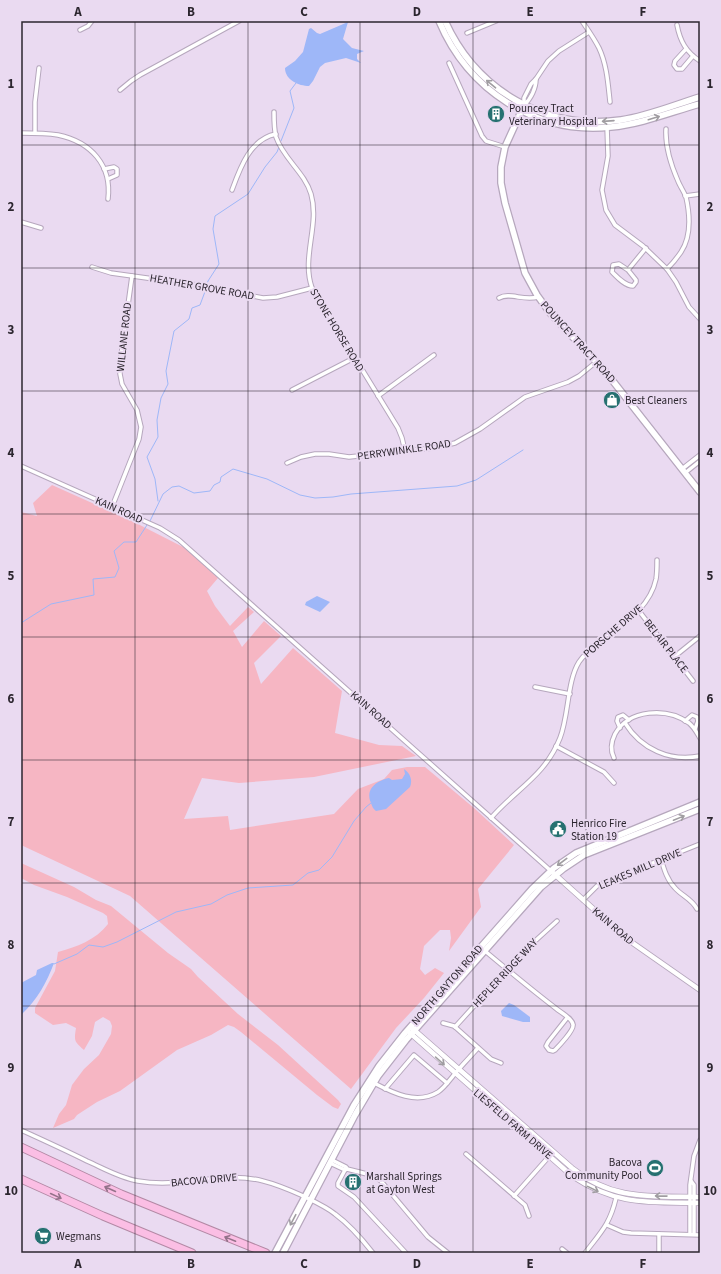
<svg xmlns="http://www.w3.org/2000/svg" width="721" height="1274" viewBox="0 0 721 1274" font-family="'Source Sans 3',sans-serif">
	<rect width="100%" height="100%" fill="#eadaf1"/>
	<!-- green -->
	<g fill="#f6b6c3">
		<path d="M 52,485 L 130,520 L 185,548 L 218,578 L 207,591 L 215,606 L 230,626 L 248,607 L 254,612 L 233,631 L 242,647 L 264,621 L 281,636 L 254,663 L 261,684 L 293,648 L 342,691 L 335,733 L 379,745 L 402,746 L 416,756 L 314,777 L 239,783 L 202,778 L 184,819 L 228,816 L 230,830 L 334,814 L 358,789 L 384,779 L 392,770 L 407,767 L 425,767 L 474,808 L 514,845 L 478,889 L 481,907 L 449,951 L 451,938 L 450,930 L 440,930 L 424,946 L 420,969 L 425,975 L 435,968 L 444,973 L 424,998 L 396,1028 L 351,1089 L 130,896 L 21,845 L 21,512 L 37,516 L 33,503 Z"/>
		<path d="M 21,863 L 74,887 L 96,900 L 111,906 L 168,953 L 191,969 L 198,977 L 238,1014 L 278,1045 L 338,1100 L 341,1104 L 338,1109 L 333,1107 L 317,1095 L 241,1032 L 234,1027 L 228,1025 L 211,1035 L 177,1050 L 120,1091 L 97,1102 L 77,1115 L 74,1119 L 53,1128 L 59,1114 L 66,1105 L 72,1085 L 84,1069 L 99,1055 L 111,1034 L 112,1026 L 110,1021 L 103,1017 L 95,1022 L 92,1036 L 84,1050 C 74,1041 74,1041 76,1028 L 66,1023 L 53,1025 L 35,1013 L 35,1008 L 55,971 L 58,952 C 76,947 96,940 108,924 L 107,916 L 103,913 L 67,897 L 34,885 L 21,878 Z"/>
	</g>
	<!-- water -->
	<g fill="#9eb7f8">
		<path d="M 348,22 L 343,39 L 352,48 L 364,51 L 357,54 L 357,59 L 361,63 L 346,58 L 325,63 L 320,67 L 313,81 L 309,86 C 299,86 285,80 285,68 L 295,61 L 303,52 L 309,29 L 311,28 L 317,33 L 320,34 Z"/>
		<path d="M 317,596 L 330,602 L 320,612 L 305,605 L 306,602 Z"/>
		<path d="M 404,769 C 410,773 413,780 410,787 L 386,809 L 376,811 C 373,809 372,806 371,803 C 365,789 376,781 389,778 L 392,780 L 402,779 L 405,774 Z"/>
		<path d="M 52,963 L 54,963 C 47,982 37,1000 22,1014 L 21,983 L 36,975 L 37,970 Z"/>
		<path d="M 509,1003 L 514,1005 L 530,1017 L 530,1022 L 523,1022 L 502,1016 L 501,1011 Z"/>
	</g>
	<g fill="none" stroke-linecap="round" stroke-linejoin="round">
		<!-- stream -->
		<g stroke="#9eb7f8" stroke-width="1">
			<path d="M 281,141 L 294,108 L 290,91 L 296,83"/>
			<path d="M 207,284 L 208,281 L 219,264 L 213,229 L 215,216 L 248,194 L 265,167 L 277,152 L 279,147"/>
			<path d="M 158,501 L 155,479 L 147,457 L 158,437 L 157,420 L 161,398 L 168,384 L 166,371 L 174,331 L 189,319 L 192,308 L 200,305 L 206,289"/>
			<path d="M 150,521 L 163,494 L 172,487 L 179,486 L 194,493 L 210,491 L 214,485 L 220,482 L 221,477 L 233,469 L 267,479 L 300,495 L 315,498 L 333,497 L 351,494 L 457,486 L 476,480 L 523,450"/>
			<path d="M 21,623 L 51,604 L 94,595 L 93,579 L 115,577 L 119,568 L 114,551 L 124,542 L 136,542 L 147,525"/>
			<path d="M 54,964 L 77,954 L 89,945 L 103,947 L 117,942 L 176,912 L 211,904 L 227,895 L 248,888 L 293,885 L 308,873 L 319,870 L 332,857 L 354,821 L 366,807 L 371,803"/>
		</g>
		<defs>
			<g id="minor">
				<path d="M 582,21 C 588,30 594,38 599,48 C 607,65 608,84 610,102"/>
				<path d="M 677,25 C 680,41 686,52 700,61"/>
				<path d="M 80,30 L 88,26 L 92,21"/>
				<path d="M 467,33 L 496,21"/>
				<path d="M 686,49 L 675,61 L 674,65 L 677,69 L 682,69 L 693,56"/>
				<path d="M 449,63 L 482,136 L 486,141 L 505,147"/>
				<path d="M 120,90 L 131,81 L 140,75 L 239,21"/>
				<path d="M 524,105 L 524,98 L 531,84 L 536,79 L 548,61 L 559,51 L 589,32"/>
				<path d="M 524,105 C 531,99 536,88 536,79"/>
				<path d="M 274,112 C 274,120 274,129 276,137 C 283,158 305,173 311,194 C 320,225 301,257 312,288 L 398,428 L 402,438 L 405,451"/>
				<path d="M 607,127 L 608,156 L 602,190 L 606,210 L 615,225 L 643,246 L 667,269 L 676,282 L 689,307 L 700,319"/>
				<path d="M 666,129 C 665,147 671,165 678,181 C 680,186 684,192 686,197 C 690,215 691,237 681,252 C 677,258 672,264 667,269"/>
				<path d="M 21,133 C 33,133 46,133 58,135 C 91,142 112,165 108,199"/>
				<path d="M 35,133 L 35,102 L 39,68"/>
				<path d="M 104,169 L 114,167 L 117,169 L 117,175 L 108,179"/>
				<path d="M 232,190 C 240,168 250,139 276,134"/>
				<path d="M 685,196 L 700,194"/>
				<path d="M 21,222 L 41,228"/>
				<path d="M 92,267 L 111,273 L 197,285 L 263,298 L 277,297 L 312,288"/>
				<path d="M 628,270 L 636,280 L 636,282 L 633,286 C 625,286 617,277 612,272 L 613,265 L 619,264 L 628,270 L 646,248"/>
				<path d="M 499,298 C 510,292 523,301 538,297"/>
				<path d="M 292,390 L 354,358"/>
				<path d="M 378,396 L 434,355"/>
				<path d="M 287,463 L 301,457 L 315,454 L 329,454 L 349,457 L 434,448 L 455,443 L 480,429 L 525,397 L 568,382 L 579,376 L 596,362"/>
				<path d="M 21,466 L 160,528 L 179,540 L 551,871"/>
				<path d="M 682,469 L 700,455"/>
				<path d="M 685,473 L 700,461"/>
				<path d="M 112,507 L 139,439 L 141,427 L 137,410 L 122,384 L 120,374 L 120,363 L 132,276"/>
				<path d="M 639,611 L 693,681"/>
				<path d="M 674,657 L 700,636"/>
				<path d="M 535,687 L 570,694"/>
				<path d="M 685,721 L 692,715 L 697,717 L 698,721 L 695,729"/>
				<path d="M 625,723 C 641,749 670,762 700,756"/>
				<path d="M 620,728 L 617,721 L 618,717 L 623,715 L 629,720"/>
				<path d="M 556,746 L 604,772 L 614,783"/>
				<path d="M 614,758 C 610,750 611,742 615,734 C 629,709 667,707 689,723 C 694,727 697,733 700,738"/>
				<path d="M 491,818 C 516,789 545,776 560,738 C 569,715 567,681 579,662 C 585,653 593,647 601,641 C 623,624 650,608 656,579 C 657,573 657,566 657,560"/>
				<path d="M 661,859 C 664,869 667,880 675,888 C 682,896 692,899 697,909"/>
				<path d="M 583,900 L 597,886 L 605,882 L 700,844"/>
				<path d="M 485,951 C 509,971 533,991 558,1010 C 562,1013 573,1019 573,1025 C 574,1030 559,1046 555,1050 L 553,1051 L 549,1050 L 546,1046 L 548,1042 L 567,1018"/>
				<path d="M 443,1023 L 454,1026 L 491,1059 L 501,1063"/>
				<path d="M 455,1027 L 523,952 L 557,921"/>
				<path d="M 374,1083 C 393,1093 417,1105 438,1092 C 444,1088 449,1081 453,1076 C 461,1066 470,1057 478,1048"/>
				<path d="M 385,1089 L 414,1055 L 447,1083"/>
				<path d="M 21,1130 C 43,1140 65,1150 87,1161 C 103,1168 120,1178 138,1181 C 167,1186 193,1180 222,1178 C 252,1175 274,1183 301,1195 C 313,1201 325,1206 335,1214 C 350,1225 362,1239 373,1253"/>
				<path d="M 466,1154 L 525,1205 L 529,1216"/>
				<path d="M 332,1160 L 346,1167 L 347,1169"/>
				<path d="M 330,1163 L 345,1170"/>
				<path d="M 345,1170 L 347,1169 L 371,1175 L 381,1181 L 428,1237 L 448,1253"/>
				<path d="M 345,1170 L 338,1183 L 338,1186 L 354,1197 L 406,1253"/>
				<path d="M 691,1181 L 694,1185 L 694,1234"/>
				<path d="M 514,1196 L 553,1152"/>
				<path d="M 607,1225 L 623,1232 L 631,1233 L 700,1235"/>
				<path d="M 659,1234 L 659,1253"/>
				<path d="M 690,1234 L 690,1185 L 694,1156 L 700,1140"/>
				<path d="M 562,1249 L 567,1253"/>
				<path d="M 585,1253 C 601,1232 610,1224 616,1198"/>
			</g>
			<g id="tertiary">
				<path d="M 551,871 L 627,939 L 700,990"/>
				<path d="M 413,1029 L 572,1168 C 613,1201 651,1196 700,1197"/>
				<path d="M 410,1033 L 572,1176 C 617,1206 649,1202 700,1203"/>
			</g>
			<g id="secondary">
				<path d="M 439,21 C 468,90 536,135 611,127 C 642,124 671,112 700,104"/>
				<path d="M 445,21 C 476,90 545,131 621,120 C 648,116 674,105 700,97"/>
				<path d="M 524,105 L 505,147 L 501,167 L 501,183 L 505,203 L 525,273 L 537,295 L 550,313 L 605,371 L 700,492"/>
				<path d="M 275,1253 L 354,1105 L 379,1066 L 405,1033 L 532,889 L 554,868 L 576,853 L 700,802"/>
				<path d="M 283,1253 L 355,1115 L 378,1076 L 406,1040 L 541,887 L 563,869 L 584,855 L 700,809"/>
			</g>
			<g id="motorway">
				<path d="M 21,1147 L 121,1194 L 266,1253"/>
				<path d="M 21,1179 L 103,1216 L 192,1253"/>
			</g>
		</defs>
		<!-- minor casing -->
		<use href="#minor" stroke="#b6a7bd" stroke-width="5.5"/>
		<!-- tertiary casing -->
		<use href="#tertiary" stroke="#b6a7bd" stroke-width="6"/>
		<!-- secondary casing -->
		<use href="#secondary" stroke="#b6a7bd" stroke-width="8"/>
		<!-- motorway casing -->
		<use href="#motorway" stroke="#b389a5" stroke-width="9"/>
		<!-- minor -->
		<use href="#minor" stroke="#fff" stroke-width="3.5"/>
		<!-- tertiary -->
		<use href="#tertiary" stroke="#fff" stroke-width="4.5"/>
		<!-- secondary -->
		<use href="#secondary" stroke="#fff" stroke-width="5.5"/>
		<!-- motorway -->
		<use href="#motorway" stroke="#fbbee4" stroke-width="7"/>
	</g>
	<!-- one-way arrows -->
	<defs><path id="oneway-shaft" d="M-6 0H5M1.5-3L5.5 0L1.5 3" fill="none" stroke-width="1.6" stroke-linecap="round" stroke-linejoin="round"/></defs>
	<g stroke="#a09da1">
		<use href="#oneway-shaft" transform="translate(491 84) rotate(-140)"/>
		<use href="#oneway-shaft" transform="translate(654 118) rotate(-17)"/>
		<use href="#oneway-shaft" transform="translate(608 121) rotate(176)"/>
		<use href="#oneway-shaft" transform="translate(679 818) rotate(-22)"/>
		<use href="#oneway-shaft" transform="translate(562 862) rotate(143)"/>
		<use href="#oneway-shaft" transform="translate(440 1061) rotate(42)"/>
		<use href="#oneway-shaft" transform="translate(593 1189) rotate(26)"/>
		<use href="#oneway-shaft" transform="translate(661 1196) rotate(-179)"/>
		<use href="#oneway-shaft" transform="translate(293 1220) rotate(118)"/>
	</g>
	<g stroke="#94728a">
		<use href="#oneway-shaft" transform="translate(110 1189) rotate(-156)"/>
		<use href="#oneway-shaft" transform="translate(56 1196) rotate(25)"/>
		<use href="#oneway-shaft" transform="translate(230 1239) rotate(-158)"/>
	</g>
	<!-- grid -->
	<path fill="none" stroke="#2c262f" stroke-width="1" stroke-opacity="0.55" d="M 135,21 L 135,1253M 248,21 L 248,1253M 360,21 L 360,1253M 473,21 L 473,1253M 586,21 L 586,1253M 21,145 L 700,145M 21,268 L 700,268M 21,391 L 700,391M 21,514 L 700,514M 21,637 L 700,637M 21,760 L 700,760M 21,883 L 700,883M 21,1006 L 700,1006M 21,1129 L 700,1129"/>
	<!-- icons -->
	<defs>
		<symbol id="building-disc" viewBox="-11 -11 22 22"><circle r="9.5" fill="#267171" stroke="#eadaf1"/><path d="M-4-6H4V6H1V3H-1V6H-4ZM-2.5-4.3h1.7v1.8h-1.7ZM.8-4.3h1.7v1.8H.8ZM-2.5-1h1.7V.8h-1.7ZM.8-1h1.7V.8H.8Z" fill="#fff"/></symbol>
		<symbol id="shop-disc" viewBox="-11 -11 22 22"><circle r="9.5" fill="#267171" stroke="#eadaf1"/><path d="M-5-2.5h2.3a2.7 3.5 0 0 1 5.4 0H5L5.5 6h-11ZM-1.5-2.5h3a1.5 2.3 0 0 0-3 0Z" fill="#fff"/></symbol>
		<symbol id="civic-disc" viewBox="-11 -11 22 22"><circle r="9.5" fill="#267171" stroke="#eadaf1"/><path d="M-.6-6.5H3V-4.5H.6V-3L4-1V1h2V6H-6V1h2V-1L-.6-3ZM-1.2 2.5V6h2.4V2.5Z" fill="#fff"/></symbol>
		<symbol id="stadium-disc" viewBox="-11 -11 22 22"><circle r="9.5" fill="#267171" stroke="#eadaf1"/><path d="M0-5a6.5 5 0 1 0 0 10a6.5 5 0 1 0 0-10ZM-3.5-1.8h7v3.6h-7Z" fill="#fff"/></symbol>
		<symbol id="supermarket-disc" viewBox="-11 -11 22 22"><circle r="9.5" fill="#267171" stroke="#eadaf1"/><path d="M-6-5.5h2.5l.6 2H6L4.5 2H-2.5L-4.4-4H-6ZM-1.5 3.2a1.3 1.3 0 1 0 .1 0ZM3 3.2a1.3 1.3 0 1 0 .1 0Z" fill="#fff"/></symbol>
	</defs>
	<g fill-rule="evenodd">
		<use href="#building-disc" x="486" y="104" width="20" height="20"/>
		<use href="#shop-disc" x="602" y="390" width="20" height="20"/>
		<use href="#civic-disc" x="548" y="819" width="20" height="20"/>
		<use href="#stadium-disc" x="645" y="1158" width="20" height="20"/>
		<use href="#building-disc" x="343" y="1172" width="20" height="20"/>
		<use href="#supermarket-disc" x="33" y="1226" width="20" height="20"/>
	</g>
	<g text-anchor="middle" dominant-baseline="central" stroke-width="4" stroke-linejoin="round" paint-order="stroke">
		<!-- poi labels -->
		<g font-size="11" fill="#2c262f" stroke="#eadaf1" text-anchor="start">
			<text x="509" y="108">Pouncey Tract<tspan x="509" dy="13">Veterinary Hospital</tspan></text>
			<text x="625" y="400">Best Cleaners</text>
			<text x="571" y="823">Henrico Fire<tspan x="571" dy="13">Station 19</tspan></text>
			<text x="642" y="1162" text-anchor="end">Bacova<tspan x="642" dy="13">Community Pool</tspan></text>
			<text x="366" y="1176">Marshall Springs<tspan x="366" dy="13">at Gayton West</tspan></text>
			<text x="56" y="1236">Wegmans</text>
		</g>
		<!-- street labels -->
		<g font-size="11" fill="#2c262f" stroke="#eadaf1">
			<text transform="translate(202 287) rotate(10)">HEATHER GROVE ROAD</text>
			<text transform="translate(337 330) rotate(59)">STONE HORSE ROAD</text>
			<text transform="translate(124 337) rotate(-84)">WILLANE ROAD</text>
			<text transform="translate(578 342) rotate(48)">POUNCEY TRACT ROAD</text>
			<text transform="translate(404 450) rotate(-8)">PERRYWINKLE ROAD</text>
			<text transform="translate(119 510) rotate(24)">KAIN ROAD</text>
			<text transform="translate(613 631) rotate(-41)">PORSCHE DRIVE</text>
			<text transform="translate(666 646) rotate(52)">BELAIR PLACE</text>
			<text transform="translate(371 710) rotate(42)">KAIN ROAD</text>
			<text transform="translate(640 869) rotate(-23)">LEAKES MILL DRIVE</text>
			<text transform="translate(613 926) rotate(41)">KAIN ROAD</text>
			<text transform="translate(505 973) rotate(-47)">HEPLER RIDGE WAY</text>
			<text transform="translate(447 985) rotate(-49)">NORTH GAYTON ROAD</text>
			<text transform="translate(513 1124) rotate(41)">LIESFELD FARM DRIVE</text>
			<text transform="translate(204 1180) rotate(-5)">BACOVA DRIVE</text>
		</g>
	</g>
	<!-- border -->
	<rect width="721" height="1274" fill="none" stroke="#eadaf1" stroke-width="44"/>
	<rect x="22" y="22" width="677" height="1230" fill="none" stroke="#2c262f" stroke-width="1.5"/>
	<g font-size="13" text-anchor="middle" font-weight="bold" fill="#2c262f">
		<text x="78" y="16">A</text>
		<text x="191" y="16">B</text>
		<text x="304" y="16">C</text>
		<text x="417" y="16">D</text>
		<text x="530" y="16">E</text>
		<text x="643" y="16">F</text>
		<text x="11" y="88">1</text>
		<text x="710" y="88">1</text>
		<text x="11" y="211">2</text>
		<text x="710" y="211">2</text>
		<text x="11" y="334">3</text>
		<text x="710" y="334">3</text>
		<text x="11" y="457">4</text>
		<text x="710" y="457">4</text>
		<text x="11" y="580">5</text>
		<text x="710" y="580">5</text>
		<text x="11" y="703">6</text>
		<text x="710" y="703">6</text>
		<text x="11" y="826">7</text>
		<text x="710" y="826">7</text>
		<text x="11" y="949">8</text>
		<text x="710" y="949">8</text>
		<text x="11" y="1072">9</text>
		<text x="710" y="1072">9</text>
		<text x="11" y="1195">10</text>
		<text x="710" y="1195">10</text>
		<text x="78" y="1268">A</text>
		<text x="191" y="1268">B</text>
		<text x="304" y="1268">C</text>
		<text x="417" y="1268">D</text>
		<text x="530" y="1268">E</text>
		<text x="643" y="1268">F</text>
	</g>
</svg>
